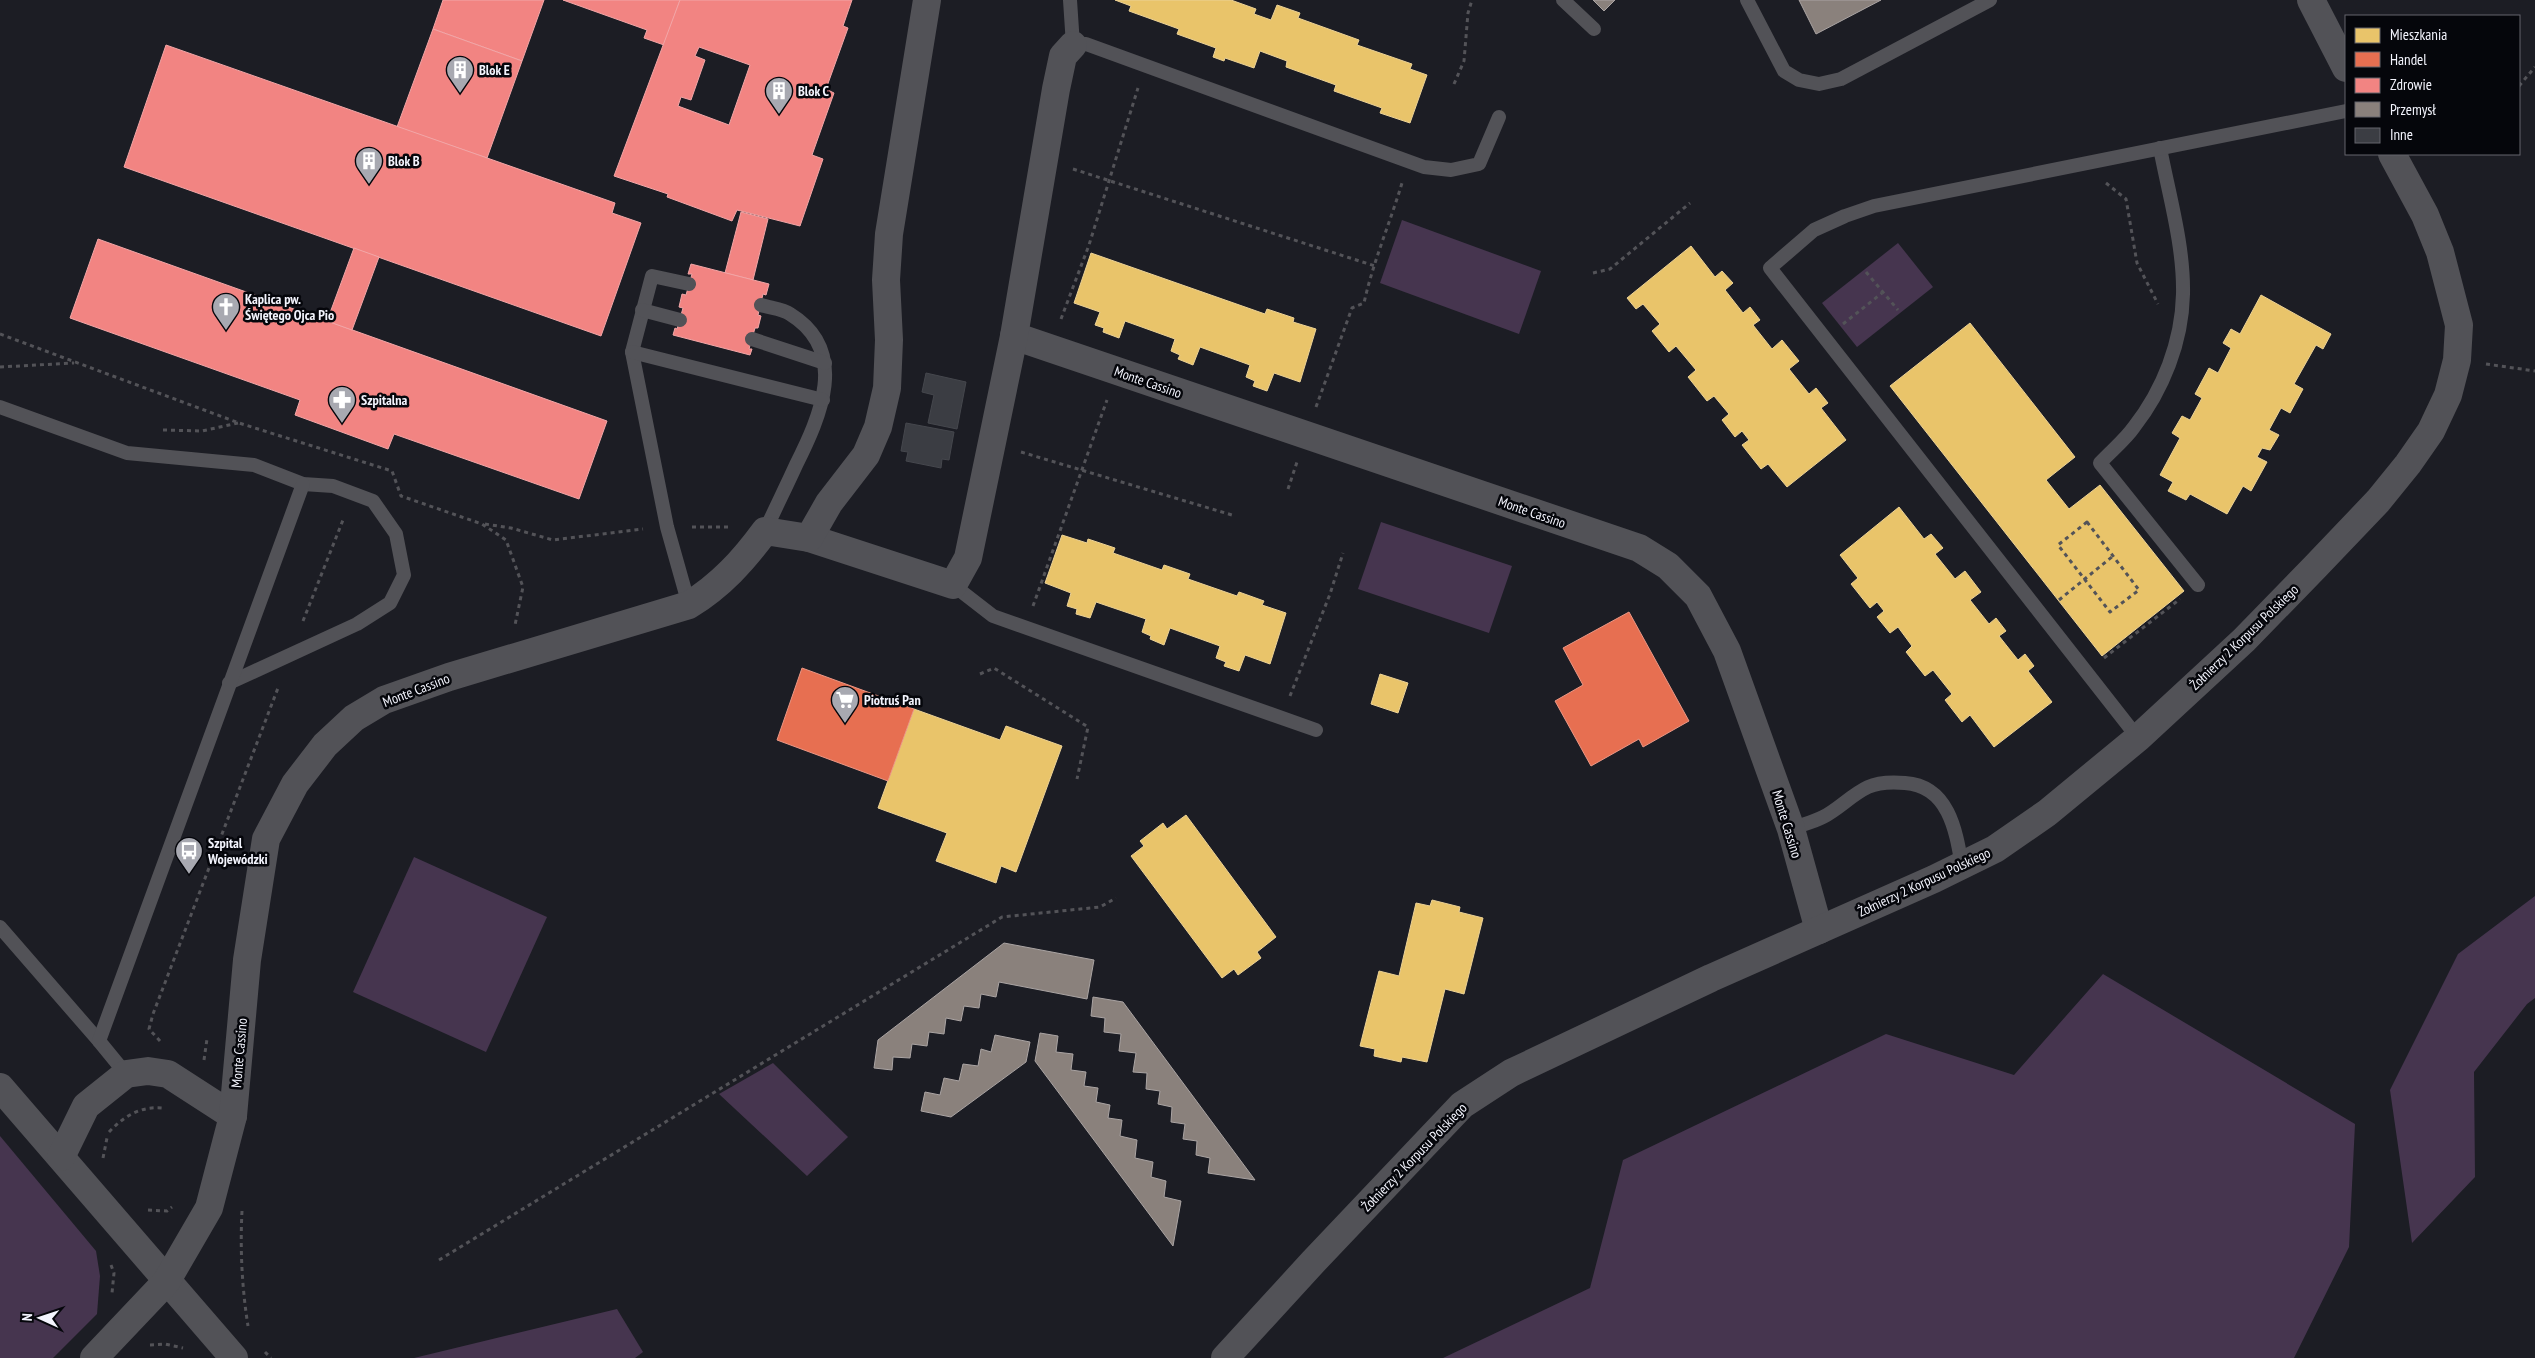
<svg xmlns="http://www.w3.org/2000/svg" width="2535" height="1358" viewBox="0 0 2535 1358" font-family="'PT Sans Narrow',sans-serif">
	<rect width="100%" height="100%" fill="#1c1d24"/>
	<!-- green -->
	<g fill="#46354f">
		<path d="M 1402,220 L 1541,271 L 1519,334 L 1380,283 Z"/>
		<path d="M 1898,243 L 1933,287 L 1857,347 L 1822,303 Z"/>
		<path d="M 1381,522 L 1512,566 L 1489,633 L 1358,589 Z"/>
		<path d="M 414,857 L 547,917 L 486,1052 L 353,992 Z"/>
		<path d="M 2535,896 L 2535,998 L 2527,1004 L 2474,1072 L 2475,1177 L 2412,1243 L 2390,1090 L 2458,954 Z"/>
		<path d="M 2103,974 L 2355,1124 L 2349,1247 L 2294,1358 L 1443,1358 L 1590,1288 L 1623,1160 L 1886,1034 L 2014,1075 Z"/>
		<path d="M 773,1063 L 848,1137 L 807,1176 L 719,1094 Z"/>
		<path d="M 0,1136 L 96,1251 L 100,1276 L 97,1314 L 53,1358 L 0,1358 Z"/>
		<path d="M 617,1309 L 643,1352 L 635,1358 L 414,1358 Z"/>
	</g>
	<!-- homes -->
	<g fill="#e9c46a" stroke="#ecd296">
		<path d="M 1115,0 L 1231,0 L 1256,9 L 1254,14 L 1271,20 L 1277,5 L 1300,13 L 1298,18 L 1359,40 L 1357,45 L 1412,64 L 1410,69 L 1427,75 L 1410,123 L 1380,113 L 1382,108 L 1334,91 L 1336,85 L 1286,67 L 1287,61 L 1260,51 L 1254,68 L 1225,58 L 1224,61 L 1213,57 L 1216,48 L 1177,34 L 1179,29 L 1129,11 L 1131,6 Z"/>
		<path d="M 1691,246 L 1715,277 L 1722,271 L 1733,283 L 1725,290 L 1743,313 L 1750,307 L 1760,320 L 1753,325 L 1772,349 L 1782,340 L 1799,361 L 1789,369 L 1809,394 L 1816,388 L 1828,403 L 1821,408 L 1846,440 L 1787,487 L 1768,464 L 1761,469 L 1742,445 L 1749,440 L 1742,431 L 1735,437 L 1722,420 L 1729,414 L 1714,396 L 1707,401 L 1688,377 L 1696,370 L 1676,346 L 1669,352 L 1652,331 L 1660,324 L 1643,304 L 1636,309 L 1627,298 Z"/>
		<path d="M 1091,253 L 1265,314 L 1267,309 L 1294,318 L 1293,322 L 1316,329 L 1300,382 L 1274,373 L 1267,391 L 1253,386 L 1255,381 L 1246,377 L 1250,365 L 1200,347 L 1193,365 L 1178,359 L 1180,355 L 1171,351 L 1175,339 L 1125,321 L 1119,338 L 1103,332 L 1104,328 L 1095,325 L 1100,312 L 1074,303 Z"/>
		<path d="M 2261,295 L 2331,334 L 2323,349 L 2316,345 L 2294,384 L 2303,389 L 2290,413 L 2281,408 L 2269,430 L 2279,435 L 2270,450 L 2262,448 L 2257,457 L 2267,462 L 2251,491 L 2243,486 L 2227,514 L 2190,494 L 2186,500 L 2168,491 L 2173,482 L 2160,475 L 2180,438 L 2172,433 L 2182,416 L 2190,420 L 2202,398 L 2195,394 L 2209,368 L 2218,373 L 2231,348 L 2223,343 L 2231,329 L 2240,334 Z"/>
		<path d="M 1970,323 L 2075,457 L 2046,480 L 2069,509 L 2100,485 L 2184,591 L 2102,656 L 1890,386 Z"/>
		<path d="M 1899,507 L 1924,539 L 1931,534 L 1943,548 L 1935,554 L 1955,579 L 1965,571 L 1981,592 L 1970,600 L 1989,624 L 1996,618 L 2006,631 L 1999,636 L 2018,660 L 2025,654 L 2034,666 L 2028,671 L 2052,702 L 1994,747 L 1970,715 L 1962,722 L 1945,700 L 1952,694 L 1933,670 L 1925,676 L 1906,652 L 1912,646 L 1898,627 L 1890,633 L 1877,617 L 1884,611 L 1877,602 L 1870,608 L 1851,584 L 1858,578 L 1840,555 Z"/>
		<path d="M 1062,535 L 1087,543 L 1088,539 L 1115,548 L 1113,553 L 1162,570 L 1164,565 L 1190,574 L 1188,579 L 1237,596 L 1239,592 L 1264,601 L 1262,605 L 1286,613 L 1270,664 L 1245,655 L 1239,671 L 1224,666 L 1226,662 L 1216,658 L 1220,646 L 1170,628 L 1164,645 L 1150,639 L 1151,636 L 1142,632 L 1146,619 L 1096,602 L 1090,618 L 1076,614 L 1077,609 L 1067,606 L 1071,593 L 1045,583 Z"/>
		<path d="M 1380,674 L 1408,683 L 1398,713 L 1371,704 Z"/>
		<path d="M 914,709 L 1000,740 L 1006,726 L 1062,746 L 1016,872 L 1001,866 L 996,883 L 936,861 L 947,833 L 878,808 Z"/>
		<path d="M 1186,815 L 1276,937 L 1257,952 L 1261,958 L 1238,975 L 1234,969 L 1222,978 L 1131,856 L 1144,846 L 1140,841 L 1163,823 L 1167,829 Z"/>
		<path d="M 1432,900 L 1460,907 L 1459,912 L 1483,918 L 1464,994 L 1445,989 L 1427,1062 L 1402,1057 L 1401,1062 L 1374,1056 L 1375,1049 L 1360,1046 L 1379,971 L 1399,976 L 1416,903 L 1430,906 Z"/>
	</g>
	<!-- shops -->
	<g fill="#e76f51" stroke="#eb9785">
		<path d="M 1629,612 L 1689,721 L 1643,747 L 1639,739 L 1591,766 L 1555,701 L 1583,685 L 1563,648 Z"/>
		<path d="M 802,668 L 914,709 L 888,781 L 777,740 Z"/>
	</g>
	<!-- health -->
	<g fill="#f28482" stroke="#f2a6a7" fill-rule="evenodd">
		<path d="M 443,0 L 544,0 L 522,61 L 433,29 Z"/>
		<path d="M 563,0 L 680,0 L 664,45 L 644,38 L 647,30 Z"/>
		<path d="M 680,0 L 852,0 L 843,26 L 848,28 L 826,89 L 834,93 L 812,155 L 823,159 L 800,226 L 737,210 L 732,221 L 667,197 L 668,194 L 614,176 ZM 699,47 L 750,65 L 729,125 L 678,106 L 681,97 L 691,100 L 705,60 L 695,56 Z"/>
		<path d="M 433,29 L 522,61 L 487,158 L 397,127 Z"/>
		<path d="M 166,45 L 615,203 L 612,213 L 641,223 L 601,336 L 124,167 Z"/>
		<path d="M 741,212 L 768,219 L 753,280 L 725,273 Z"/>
		<path d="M 98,239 L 607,421 L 579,499 L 394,434 L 388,449 L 295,415 L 300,400 L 70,318 Z"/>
		<path d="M 354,248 L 379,257 L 352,330 L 327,321 Z"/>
		<path d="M 691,264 L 769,284 L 766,295 L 763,294 L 758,315 L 761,316 L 758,328 L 755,328 L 749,349 L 752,349 L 750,355 L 673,335 L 675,328 L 677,329 L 683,308 L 679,307 L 682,294 L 686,295 L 692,274 L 688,274 Z"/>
	</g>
	<!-- industry -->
	<g fill="#8a817c" stroke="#aaa4a3">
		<path d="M 1593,0 L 1615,0 L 1604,11 Z"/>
		<path d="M 1799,0 L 1881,0 L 1816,34 Z"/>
		<path d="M 1004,943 L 1094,960 L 1087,999 L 999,982 L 996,997 L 981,994 L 979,1008 L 964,1006 L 961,1021 L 946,1018 L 944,1034 L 929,1032 L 927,1046 L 912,1044 L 910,1058 L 893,1057 L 892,1070 L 874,1068 L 878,1040 Z"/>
		<path d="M 1093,997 L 1123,1002 L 1255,1180 L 1208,1173 L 1210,1158 L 1196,1155 L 1197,1141 L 1183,1139 L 1185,1124 L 1171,1122 L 1172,1107 L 1158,1104 L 1160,1091 L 1146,1089 L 1147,1073 L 1133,1072 L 1136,1053 L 1119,1051 L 1121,1034 L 1104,1032 L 1105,1018 L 1091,1016 Z"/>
		<path d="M 1040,1033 L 1058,1036 L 1056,1052 L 1073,1054 L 1071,1070 L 1086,1072 L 1084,1086 L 1098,1088 L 1096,1102 L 1110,1105 L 1108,1118 L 1122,1120 L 1120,1136 L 1137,1140 L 1135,1158 L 1153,1162 L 1151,1177 L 1166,1181 L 1164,1197 L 1181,1201 L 1173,1246 L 1035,1061 Z"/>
		<path d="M 995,1035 L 1030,1042 L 1026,1062 L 951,1117 L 921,1111 L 925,1092 L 940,1095 L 944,1078 L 959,1081 L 963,1064 L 978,1066 L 981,1049 L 991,1052 Z"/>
	</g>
	<!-- building -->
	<g fill="#3b3d43" stroke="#45474d">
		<path d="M 926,373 L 966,382 L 957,429 L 928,423 L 934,395 L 922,392 Z"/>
		<path d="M 906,423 L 954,432 L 949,460 L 942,459 L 941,468 L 906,461 L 908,452 L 901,451 Z"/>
	</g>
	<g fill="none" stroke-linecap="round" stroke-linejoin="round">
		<!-- path -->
		<g stroke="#535358" stroke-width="3" stroke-dasharray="4 4" stroke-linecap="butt">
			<path d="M 1454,84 L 1464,61 L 1468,13 L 1472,0"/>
			<path d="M 2519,86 L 2535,67"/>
			<path d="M 1073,169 L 1375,266"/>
			<path d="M 2106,183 L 2126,199 L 2137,263 L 2158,304"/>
			<path d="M 1866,272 L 1898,310"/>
			<path d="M 1593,273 L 1610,269 L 1690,203"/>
			<path d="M 1061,319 L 1089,245 L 1138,88"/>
			<path d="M 1843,324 L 1882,293"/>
			<path d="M 0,334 L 239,423 L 392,471 L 401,496 L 482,524 L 506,540 L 523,587 L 515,625"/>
			<path d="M 2486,364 L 2535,371"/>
			<path d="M 0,367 L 74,363"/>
			<path d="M 1316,407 L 1352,308 L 1364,303 C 1373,262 1390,223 1402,183"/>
			<path d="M 163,430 L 202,431 L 238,423"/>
			<path d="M 1021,452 L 1232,515"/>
			<path d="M 1288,489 L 1297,462"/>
			<path d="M 2087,522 L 2139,590 L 2110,612 L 2058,545 Z"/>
			<path d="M 485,524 L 511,528 L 553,540 L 643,529"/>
			<path d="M 692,527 L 728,527"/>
			<path d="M 2059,600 L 2113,556"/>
			<path d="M 1033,606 L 1107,400"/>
			<path d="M 303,621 L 343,520"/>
			<path d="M 2104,658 L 2180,599"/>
			<path d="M 980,674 L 994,668 L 1088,727 L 1077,779"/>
			<path d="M 1290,696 L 1330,594 L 1343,553"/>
			<path d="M 160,1041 L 149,1029 L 153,1014 L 278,688"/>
			<path d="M 204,1060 L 207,1039"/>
			<path d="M 109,1132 C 124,1116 141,1106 162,1108"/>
			<path d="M 103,1158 L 107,1138"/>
			<path d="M 148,1210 L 167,1211 L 172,1207"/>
			<path d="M 242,1211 C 240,1250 242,1288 248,1326"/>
			<path d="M 439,1260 L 1002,917 L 1100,907 L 1116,898"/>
			<path d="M 111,1265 L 114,1273 L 112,1293"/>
			<path d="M 150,1345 L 165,1344 L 183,1348"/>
			<path d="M 265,1352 L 271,1358"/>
		</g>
		<!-- lane -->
		<g stroke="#525257" stroke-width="14">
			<path d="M 1070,0 L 1073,45 L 1086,44 L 1424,167 L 1451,170 L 1479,164 L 1499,117"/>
			<path d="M 1563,0 L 1594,29"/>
			<path d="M 1747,0 L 1784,71 L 1799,80 L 1819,84 L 1841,79 L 1990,0"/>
			<path d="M 2160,148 C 2169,195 2184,246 2183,294 C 2182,342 2163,390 2134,427 C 2125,440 2111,451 2100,463 L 2198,585"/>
			<path d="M 689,284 L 652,276 L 632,352 L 667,527 L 689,605"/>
			<path d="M 761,305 C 770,308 783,309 790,314 C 850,351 820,417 796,465 C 786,487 775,509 765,531"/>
			<path d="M 642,310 L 680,320"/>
			<path d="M 752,339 L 825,363"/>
			<path d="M 632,352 L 823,400"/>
			<path d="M 0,407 L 127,453 L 254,465 L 303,484 L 333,486 L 373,501 L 396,534 L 404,575 L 390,603 L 357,624 L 229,683"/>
			<path d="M 953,585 L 993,616 L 1316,730"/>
			<path d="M 2138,738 L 1770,268 L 1814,230 L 1845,216 L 1874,206 L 2346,111"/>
			<path d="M 1791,829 C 1801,825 1813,822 1823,817 C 1839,809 1851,795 1868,787 C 1879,782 1893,782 1905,783 C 1949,786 1956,831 1962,866"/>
			<path d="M 0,927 L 99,1041"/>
			<path d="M 126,1074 L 99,1041 L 303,484"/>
		</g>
		<!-- street -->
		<g stroke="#525257" stroke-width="28">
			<path d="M 2311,0 L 2346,68"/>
			<path d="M 1014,336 L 1639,548 L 1668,566 L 1698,596 L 1727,651 L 1791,829 L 1819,930"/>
			<path d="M 809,538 L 953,585 L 968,558 L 1014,336 L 1056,89 L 1063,56 L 1073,45"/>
			<path d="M 0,1087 L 234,1358"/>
			<path d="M 61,1157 L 86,1106 L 126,1074 L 148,1071 L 168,1074 L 233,1116"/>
			<path d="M 94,1358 L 166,1282 L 209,1208 L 233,1116 L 247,960 L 266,839 L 295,784 L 325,745 L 354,718 L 384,700 L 449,677 L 689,605 C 721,585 743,561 765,531 L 809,538 L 829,503 L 866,455 L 878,427 L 887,388 L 889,340 L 886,280 L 889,234 L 927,0"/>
			<path d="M 1225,1358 L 1313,1262 L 1462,1105 L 1511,1073 L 1711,978 L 1934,879 L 1995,849 L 2047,813 L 2138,738 L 2244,640 L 2316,566 L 2378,501 L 2408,464 L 2431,431 L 2448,395 L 2457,360 L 2459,325 L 2440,252 L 2425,215 L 2392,154"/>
		</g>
	</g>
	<!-- icons -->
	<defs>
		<symbol id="building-pin" viewBox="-11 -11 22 30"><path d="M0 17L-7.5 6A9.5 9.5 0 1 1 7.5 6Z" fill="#a8a9b1" stroke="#05060b"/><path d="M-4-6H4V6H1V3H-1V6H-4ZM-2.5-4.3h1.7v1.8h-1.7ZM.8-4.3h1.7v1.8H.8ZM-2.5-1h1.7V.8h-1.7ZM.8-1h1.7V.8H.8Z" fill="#fff"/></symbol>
		<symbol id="church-pin" viewBox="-11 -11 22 30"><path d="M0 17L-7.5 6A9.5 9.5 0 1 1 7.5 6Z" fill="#a8a9b1" stroke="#05060b"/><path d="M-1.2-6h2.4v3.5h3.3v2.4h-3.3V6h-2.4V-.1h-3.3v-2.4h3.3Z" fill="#fff"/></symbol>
		<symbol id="pharmacy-pin" viewBox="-11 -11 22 30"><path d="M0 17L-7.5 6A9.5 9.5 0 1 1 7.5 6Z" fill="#a8a9b1" stroke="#05060b"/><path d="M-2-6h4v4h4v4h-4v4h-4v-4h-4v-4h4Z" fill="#fff"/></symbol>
		<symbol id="supermarket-pin" viewBox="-11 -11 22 30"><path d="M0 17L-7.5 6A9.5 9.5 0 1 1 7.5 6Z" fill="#a8a9b1" stroke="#05060b"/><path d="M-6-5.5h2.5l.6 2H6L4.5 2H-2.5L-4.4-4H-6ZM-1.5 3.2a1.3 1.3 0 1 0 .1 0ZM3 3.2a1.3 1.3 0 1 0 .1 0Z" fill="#fff"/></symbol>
		<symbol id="bus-pin" viewBox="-11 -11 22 30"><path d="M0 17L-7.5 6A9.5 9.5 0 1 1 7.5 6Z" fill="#a8a9b1" stroke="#05060b"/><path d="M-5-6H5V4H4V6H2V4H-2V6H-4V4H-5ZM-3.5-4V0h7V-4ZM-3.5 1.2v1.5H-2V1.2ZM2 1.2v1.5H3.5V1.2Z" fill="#fff"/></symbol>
	</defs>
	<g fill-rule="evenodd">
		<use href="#building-pin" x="444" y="54" width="32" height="43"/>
		<use href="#building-pin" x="763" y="75" width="32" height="43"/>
		<use href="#building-pin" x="353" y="145" width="32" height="43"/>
		<use href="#church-pin" x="210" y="291" width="32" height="43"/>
		<use href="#pharmacy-pin" x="326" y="384" width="32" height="43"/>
		<use href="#supermarket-pin" x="829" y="684" width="32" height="43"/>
		<use href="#bus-pin" x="173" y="835" width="32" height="43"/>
	</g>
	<g text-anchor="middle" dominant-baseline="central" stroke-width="5" stroke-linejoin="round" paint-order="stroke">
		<!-- poi labels -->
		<g font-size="14" font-weight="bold" fill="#f3f4fd" stroke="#05060b" text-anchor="start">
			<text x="479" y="70">Blok E</text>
			<text x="798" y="91">Blok C</text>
			<text x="388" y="161">Blok B</text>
			<text x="245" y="299">Kaplica pw.<tspan x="245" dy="16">Świętego Ojca Pio</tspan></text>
			<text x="361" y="400">Szpitalna</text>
			<text x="864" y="700">Piotruś Pan</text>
			<text x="208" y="843">Szpital<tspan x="208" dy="16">Wojewódzki</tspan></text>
		</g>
		<!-- street labels -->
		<g font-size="14" fill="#f3f4fd" stroke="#05060b">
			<text transform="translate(1148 382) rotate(19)">Monte Cassino</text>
			<text transform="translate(1532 512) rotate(19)">Monte Cassino</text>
			<text transform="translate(2244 637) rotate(-44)">Żołnierzy 2 Korpusu Polskiego</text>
			<text transform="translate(416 690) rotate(-21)">Monte Cassino</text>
			<text transform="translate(1787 824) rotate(73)">Monte Cassino</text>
			<text transform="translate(1924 882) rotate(-25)">Żołnierzy 2 Korpusu Polskiego</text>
			<text transform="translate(239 1053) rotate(-85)">Monte Cassino</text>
			<text transform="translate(1414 1157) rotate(-46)">Żołnierzy 2 Korpusu Polskiego</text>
		</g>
	</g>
	<!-- legend -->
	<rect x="2345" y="15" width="175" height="140" fill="#05060b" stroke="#64656c"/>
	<rect x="2355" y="28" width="25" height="15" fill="#e9c46a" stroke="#64656c"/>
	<text x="2390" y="40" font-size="15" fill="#f3f4fd">Mieszkania</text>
	<rect x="2355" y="52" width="25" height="15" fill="#e76f51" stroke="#64656c"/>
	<text x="2390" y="65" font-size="15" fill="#f3f4fd">Handel</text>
	<rect x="2355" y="78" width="25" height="15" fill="#f28482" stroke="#64656c"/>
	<text x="2390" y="90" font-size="15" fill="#f3f4fd">Zdrowie</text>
	<rect x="2355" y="102" width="25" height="15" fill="#8a817c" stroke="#64656c"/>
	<text x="2390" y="115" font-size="15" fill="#f3f4fd">Przemysł</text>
	<rect x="2355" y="128" width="25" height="15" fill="#3b3d43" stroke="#64656c"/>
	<text x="2390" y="140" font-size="15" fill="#f3f4fd">Inne</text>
	<!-- north arrow -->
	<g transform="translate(40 1318) rotate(273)" stroke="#05060b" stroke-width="4" paint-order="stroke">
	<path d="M0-4L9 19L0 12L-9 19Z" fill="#f3f4fd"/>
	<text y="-8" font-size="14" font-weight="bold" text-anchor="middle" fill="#f3f4fd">N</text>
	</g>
</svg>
